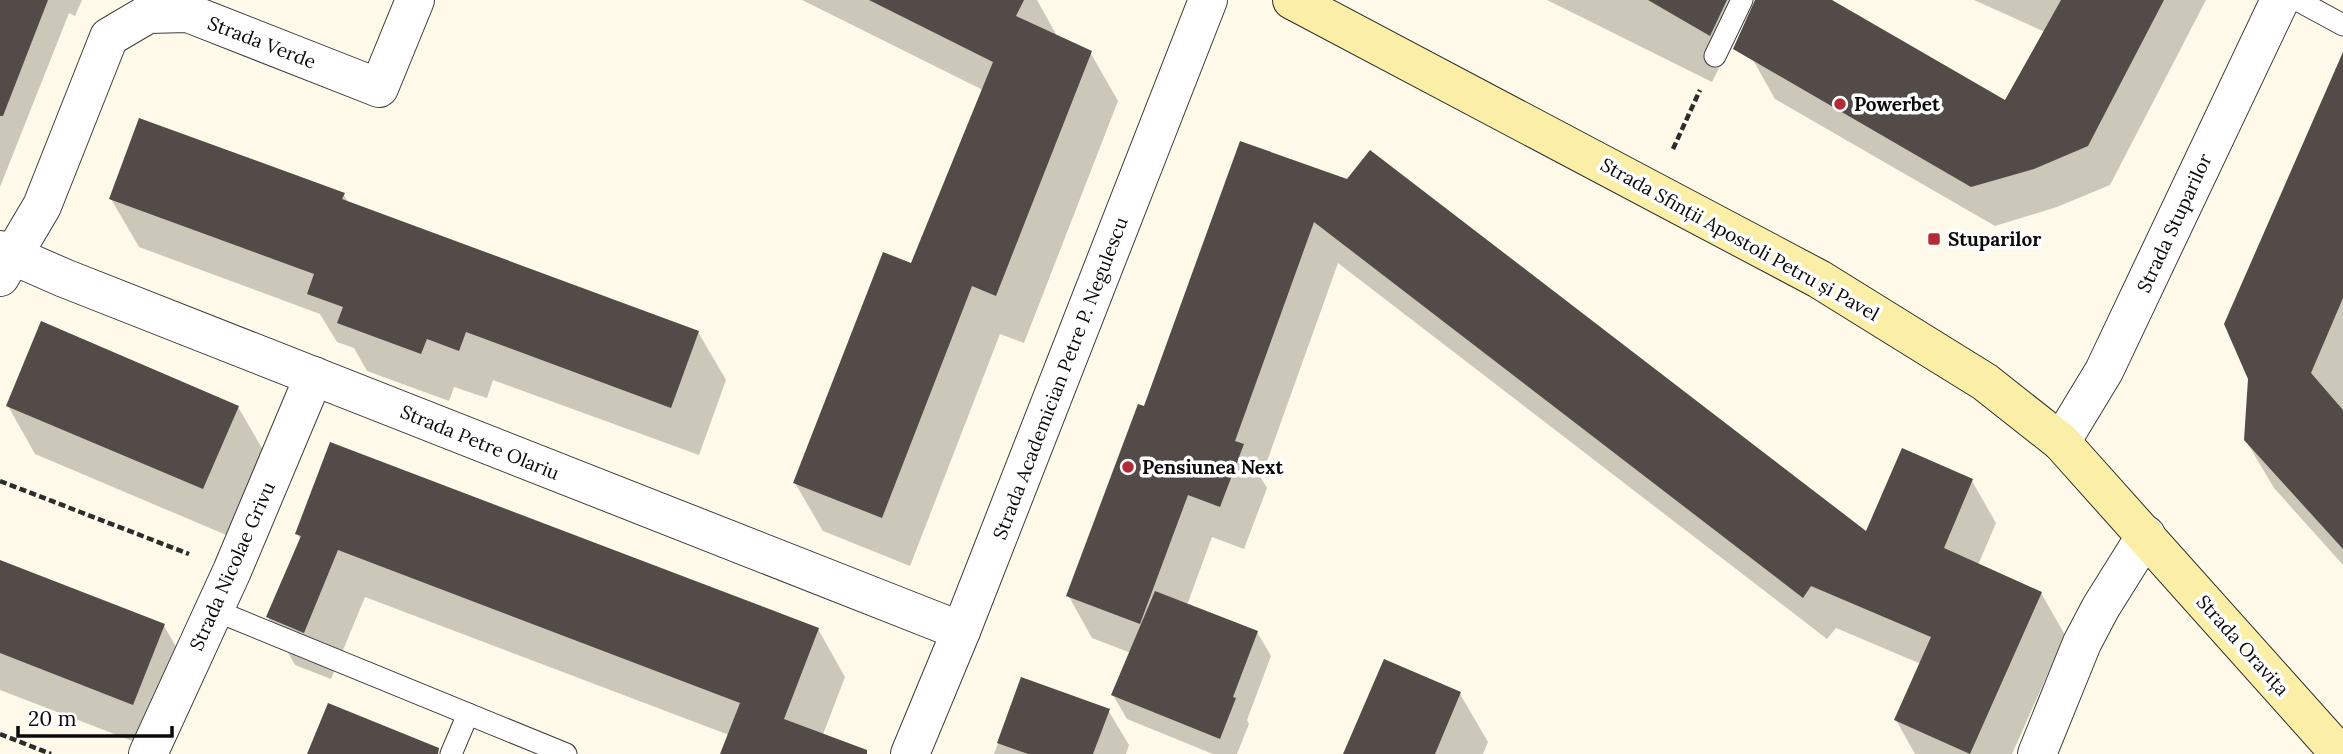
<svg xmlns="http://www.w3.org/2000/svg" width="2343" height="754" viewBox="0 0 2343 754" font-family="Lora,serif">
	<rect width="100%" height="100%" fill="#fef9e8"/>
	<!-- shadow -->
	<g fill="#0003">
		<path d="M 0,0 L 82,0 L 75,16 L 69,13 L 0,187 Z"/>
		<path d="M 802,0 L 1037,0 L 1057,36 L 1090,52 L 1118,101 L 1024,343 L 1000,334 L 910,566 L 823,531 L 795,483 L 912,266 L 983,90 Z"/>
		<path d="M 1547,0 L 1753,0 L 1712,82 Z"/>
		<path d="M 1788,0 L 1828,0 L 2006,102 L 2045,32 L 1974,0 L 2206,0 L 2110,185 L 2057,207 L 1995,226 L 1775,99 L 1753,60 Z"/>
		<path d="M 2343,125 L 2343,565 L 2274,488 L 2245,439 Z"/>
		<path d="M 1241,143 L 1867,534 L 1972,481 L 1996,523 L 1978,565 L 2041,593 L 2065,635 L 2012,754 L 1915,754 L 1896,720 L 1921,664 L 1836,628 L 1827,639 L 1338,263 L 1261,478 L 1267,488 L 1244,549 L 1212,537 L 1187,605 L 1257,632 L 1271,656 L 1247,720 L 1249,724 L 1237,754 L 1213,754 L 1127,719 L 1113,695 L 1131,653 L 1092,638 L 1068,595 L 1145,409 Z"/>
		<path d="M 343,194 L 349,203 L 698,332 L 726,380 L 699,455 L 493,380 L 487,398 L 454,387 L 449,401 L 367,371 L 354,348 L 337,342 L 320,314 L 139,247 L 111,199 Z"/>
		<path d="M 8,406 L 238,407 L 266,455 L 231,537 L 35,454 Z"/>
		<path d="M 297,534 L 818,629 L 845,677 L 822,737 L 833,754 L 722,754 L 729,735 L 365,597 L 331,679 L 295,665 L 268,617 L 301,540 Z"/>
		<path d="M 0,562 L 164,626 L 192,674 L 161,752 L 0,690 Z"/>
		<path d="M 1022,679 L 1108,710 L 1129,745 L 1126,754 L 994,754 Z"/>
		<path d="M 1460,694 L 1488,742 L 1483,754 L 1345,754 Z"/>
	</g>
	<!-- building -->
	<g fill="#524b47">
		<path d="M 0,0 L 48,0 L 3,116 L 0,116 Z"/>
		<path d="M 869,0 L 1024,0 L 1016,16 L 1092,51 L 996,296 L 972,286 L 882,518 L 793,483 L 883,252 L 911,263 L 993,62 Z"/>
		<path d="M 1648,0 L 1727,0 L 1710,36 Z"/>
		<path d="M 1755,0 L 1832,0 L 2005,100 L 2061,0 L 2164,0 L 2088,146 L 2034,169 L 1971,187 L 1733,49 Z"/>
		<path d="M 2343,52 L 2343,298 L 2311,373 L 2343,410 L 2343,549 L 2244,440 L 2248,379 L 2224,324 Z"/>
		<path d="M 139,118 L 345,193 L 342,199 L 699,331 L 671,408 L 466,332 L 459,351 L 427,339 L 421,354 L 337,323 L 343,307 L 307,294 L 314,274 L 109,199 Z"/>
		<path d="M 1240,141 L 1347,179 L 1370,150 L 1866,531 L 1902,448 L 1973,479 L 1944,548 L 2042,592 L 1970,754 L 1894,720 L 1931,637 L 1811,586 L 1803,598 L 1314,222 L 1235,441 L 1244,444 L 1220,507 L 1188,495 L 1140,624 L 1066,596 L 1138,404 L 1144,406 Z"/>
		<path d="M 41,321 L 239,406 L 203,489 L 6,406 Z"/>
		<path d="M 330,442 L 819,628 L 784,719 L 867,750 L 867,754 L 720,754 L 740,703 L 338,550 L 304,633 L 266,617 L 301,536 L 295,534 Z"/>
		<path d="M 0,560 L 165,624 L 133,705 L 0,653 Z"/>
		<path d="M 1155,591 L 1258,631 L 1233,697 L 1236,698 L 1220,739 L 1111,695 Z"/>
		<path d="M 1384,659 L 1461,692 L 1435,754 L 1343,754 Z"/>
		<path d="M 1021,677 L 1110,709 L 1093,754 L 1028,754 L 997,743 Z"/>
		<path d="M 328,703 L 439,748 L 438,754 L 307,754 Z"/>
	</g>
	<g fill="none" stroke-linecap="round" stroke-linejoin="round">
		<defs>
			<g id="service">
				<path d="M 2297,0 L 2343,25"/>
				<path d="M 1715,56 L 1742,0"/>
				<path d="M 214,610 L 566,754"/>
				<path d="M 451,754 L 468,714"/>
			</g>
			<g id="minor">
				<path d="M 0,250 L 64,278 L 961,631"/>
				<path d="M 0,277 L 42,206 L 109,37 L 148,14 L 188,13 L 379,88 L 415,0"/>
				<path d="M 2061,442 L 2104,371 L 2280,0"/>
				<path d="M 148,754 L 232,571 L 314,376"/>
				<path d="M 910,754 L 961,631 L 1208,0"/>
				<path d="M 2037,754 L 2082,643 L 2101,607 L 2146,535"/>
			</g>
			<path id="secondary" d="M 1292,0 L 1819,279 L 1985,382 L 2061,442 L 2340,754"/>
		</defs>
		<!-- service casing -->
		<use href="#service" stroke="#3d3d3d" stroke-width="23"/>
		<!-- minor casing -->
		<use href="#minor" stroke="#3d3d3d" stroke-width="40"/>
		<!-- secondary casing -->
		<use href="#secondary" stroke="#2c2c2c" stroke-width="40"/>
		<!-- path -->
		<g stroke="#2c2c2c" stroke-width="4.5" stroke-dasharray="7 3.5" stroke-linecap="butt">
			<path d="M 1673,149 L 1700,90"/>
			<path d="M 0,481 L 189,554"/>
			<path d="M 0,734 L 51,754"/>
		</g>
		<!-- service -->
		<use href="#service" stroke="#fff" stroke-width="21"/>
		<!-- minor -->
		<use href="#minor" stroke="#fff" stroke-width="38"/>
		<!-- secondary -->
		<use href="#secondary" stroke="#fbefa7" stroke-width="38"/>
	</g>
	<!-- markers -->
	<g fill="#b22b35" stroke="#fff" stroke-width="2.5">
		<circle cx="1840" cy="104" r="7"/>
		<rect x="1927" y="232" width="14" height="14" rx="3.5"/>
		<circle cx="1128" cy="467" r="7"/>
	</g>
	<g text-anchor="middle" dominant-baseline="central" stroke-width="7" stroke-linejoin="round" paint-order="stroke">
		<!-- street labels -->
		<g font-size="19" fill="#0a0a0a" stroke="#fff">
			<text transform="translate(262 42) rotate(21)">Strada Verde</text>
			<text transform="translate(2174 223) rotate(-65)">Strada Stuparilor</text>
			<text transform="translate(1740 239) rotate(29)">Strada Sfinții Apostoli Petru și Pavel</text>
			<text transform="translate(1060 378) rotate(-69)">Strada Academician Petre P. Negulescu</text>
			<text transform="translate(480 442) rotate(22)">Strada Petre Olariu</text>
			<text transform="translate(232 566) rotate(-66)">Strada Nicolae Grivu</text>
			<text transform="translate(2243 645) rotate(48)">Strada Oravița</text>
		</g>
		<!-- poi labels -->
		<g font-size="19" font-weight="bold" fill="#0a0a0a" stroke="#fff" text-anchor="start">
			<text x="1854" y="104">Powerbet</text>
			<text x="1948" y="239">Stuparilor</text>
			<text x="1142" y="467">Pensiunea Next</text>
		</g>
	</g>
	<!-- scale -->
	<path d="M18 726v10h154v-10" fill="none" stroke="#0a0a0a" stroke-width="3.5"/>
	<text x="28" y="726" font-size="21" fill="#0a0a0a" stroke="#ffffff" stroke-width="5" paint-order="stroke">20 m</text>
</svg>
